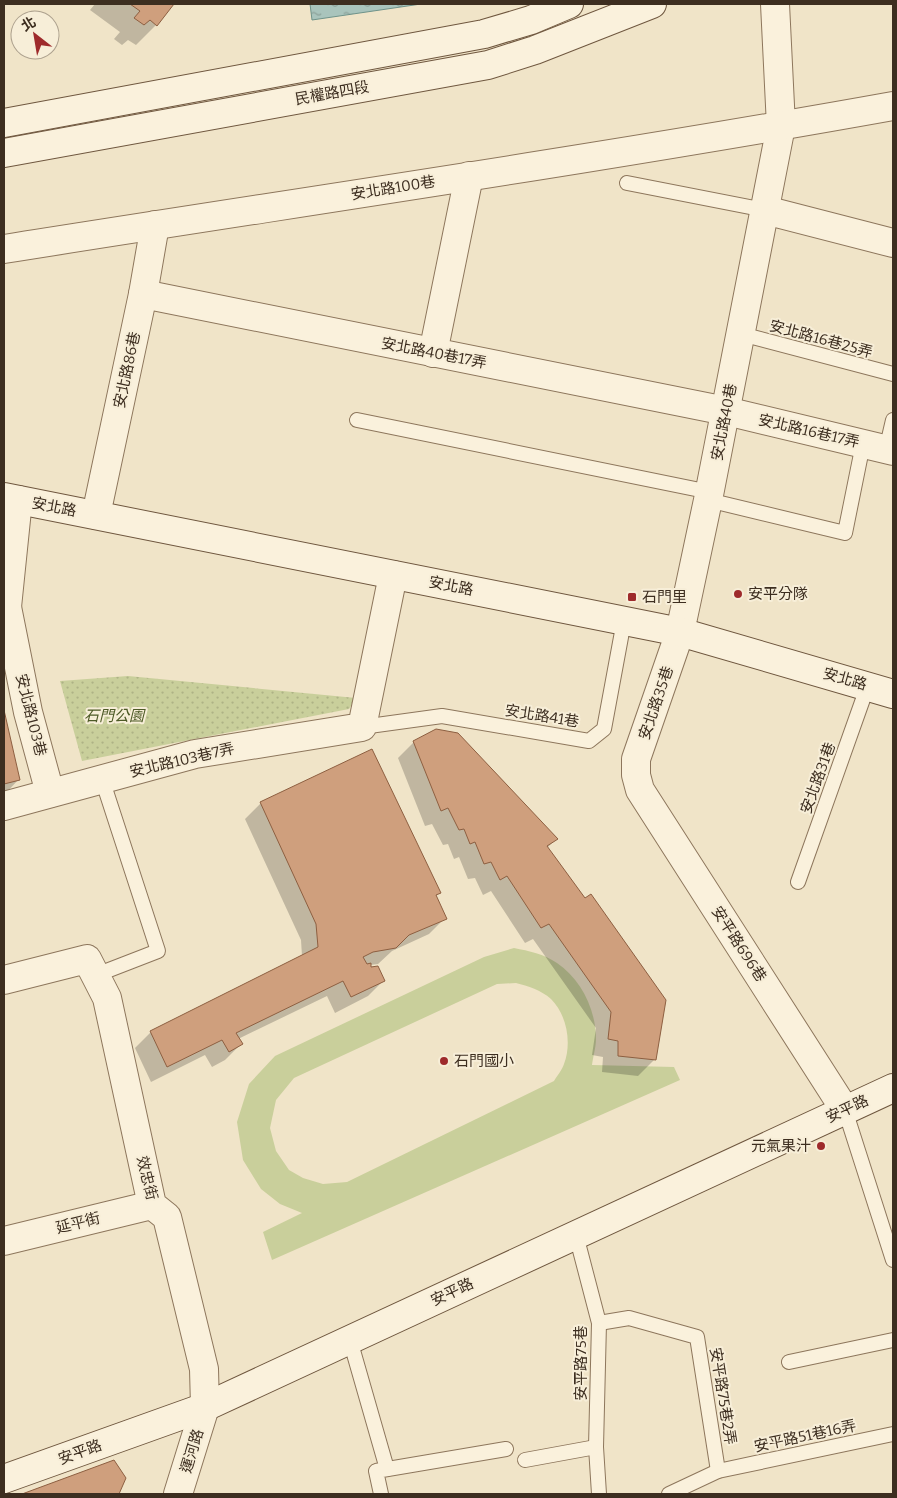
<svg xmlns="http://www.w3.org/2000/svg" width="897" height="1498" viewBox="0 0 897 1498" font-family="Bitter,'Noto Sans TC',serif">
	<defs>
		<pattern id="park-dots" width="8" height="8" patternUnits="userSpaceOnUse" patternTransform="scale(1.25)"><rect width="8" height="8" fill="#c9cf9b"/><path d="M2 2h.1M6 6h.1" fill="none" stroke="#aeb285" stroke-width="1.8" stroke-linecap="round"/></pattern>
		<pattern id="water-ripples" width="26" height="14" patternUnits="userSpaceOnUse" patternTransform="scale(1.25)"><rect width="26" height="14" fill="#a9c4bc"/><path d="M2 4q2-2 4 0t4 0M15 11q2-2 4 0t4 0" fill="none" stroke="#8ba098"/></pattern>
	</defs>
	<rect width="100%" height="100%" fill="#f0e4c8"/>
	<!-- park -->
	<path fill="url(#park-dots)" d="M 128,676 L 356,698 L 349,709 L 82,761 L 60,681 Z"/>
	<!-- pitch -->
	<path fill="#c9cf9b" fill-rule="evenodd" d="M 514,948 C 529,951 544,954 557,963 C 581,979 596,1010 596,1039 C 596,1047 593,1057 592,1065 L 674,1067 L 680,1080 L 272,1260 L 263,1232 L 302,1213 L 280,1204 L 261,1189 L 243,1160 L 237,1122 L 249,1084 L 275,1056 L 484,957 ZM 516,983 C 528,986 541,990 551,999 C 567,1015 572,1043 564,1064 C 562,1070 557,1076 554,1081 L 347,1182 L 323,1184 L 303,1178 L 289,1170 L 276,1151 L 270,1128 L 276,1100 L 294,1078 L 497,984 Z"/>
	<!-- water -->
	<path fill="url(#water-ripples)" stroke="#6f938a" d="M 310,4 L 421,4 L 312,20 Z"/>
	<!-- shadow -->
	<g fill="#0003">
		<path d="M 95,4 L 172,4 L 156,25 L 136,45 L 128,40 L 122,45 L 114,39 L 120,32 L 90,10 Z"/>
		<path d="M 4,715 L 19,779 L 4,795 Z"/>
		<path d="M 414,742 L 556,839 L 547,848 L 584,899 L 665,1000 L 654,1060 L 638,1076 L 602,1072 L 603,1057 L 592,1055 L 596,1028 L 533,939 L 525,943 L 491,891 L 483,895 L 475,878 L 468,879 L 459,857 L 454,859 L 448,844 L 443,845 L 432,824 L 425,826 L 398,758 Z"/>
		<path d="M 261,803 L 439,892 L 436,896 L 445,918 L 429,934 L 392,951 L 378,964 L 370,965 L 371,969 L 384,980 L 368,996 L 335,1013 L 327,996 L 238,1039 L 241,1044 L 225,1060 L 212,1067 L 205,1055 L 151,1082 L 135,1048 L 151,1032 L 302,956 L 301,940 L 245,819 Z"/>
		<path d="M 114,1462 L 124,1478 L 118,1494 L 25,1494 Z"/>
	</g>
	<!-- building -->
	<g fill="#cf9f7d" stroke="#8d5f41">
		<path d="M 130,4 L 174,4 L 157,26 L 150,20 L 144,25 L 134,18 L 140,11 Z"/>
		<path d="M 4,710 L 20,780 L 4,784 Z"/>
		<path d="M 436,729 L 458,733 L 558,839 L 547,846 L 585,898 L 591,894 L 666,1000 L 656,1060 L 618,1056 L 618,1041 L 608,1039 L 611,1012 L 549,924 L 541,928 L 507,876 L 500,880 L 491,862 L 484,864 L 475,842 L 470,844 L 464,829 L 459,830 L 448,808 L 441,811 L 413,741 Z"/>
		<path d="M 372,749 L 441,893 L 436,895 L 447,919 L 409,935 L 396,948 L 373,952 L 363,957 L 367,964 L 371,963 L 371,967 L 378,966 L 385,981 L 351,997 L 343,981 L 236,1033 L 243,1044 L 229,1052 L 222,1040 L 167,1067 L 150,1031 L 318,947 L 316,924 L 260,802 Z"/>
		<path d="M 114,1460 L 126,1478 L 119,1494 L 22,1494 Z"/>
	</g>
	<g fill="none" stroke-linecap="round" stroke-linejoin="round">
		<defs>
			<g id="lane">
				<path d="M 627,183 L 765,210"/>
				<path d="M 741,334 L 893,374"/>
				<path d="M 357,420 L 710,492"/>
				<path d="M 886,450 L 893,420"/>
				<path d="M 708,500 L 845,533 L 863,444"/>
				<path d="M 362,727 L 442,716 L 589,741 L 604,729 L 624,621"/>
				<path d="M 798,882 L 868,685"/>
				<path d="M 96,975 L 158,951 L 102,779"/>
				<path d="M 845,1110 L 893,1260"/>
				<path d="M 576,1235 L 599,1323 L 596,1447 L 599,1494"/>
				<path d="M 599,1323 L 629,1318 L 697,1337 L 718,1471"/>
				<path d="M 350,1340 L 387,1469"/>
				<path d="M 789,1362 L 893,1340"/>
				<path d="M 525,1460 L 596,1447"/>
				<path d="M 381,1494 L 376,1471 L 506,1449"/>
				<path d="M 669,1494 L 718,1471 L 893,1434"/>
			</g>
			<g id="street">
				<path d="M 775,4 L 781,126 L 708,500 L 680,632 L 636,759 L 636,775 L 640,790 L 845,1110"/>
				<path d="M 765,210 L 893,243"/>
				<path d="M 4,249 C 300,202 598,159 893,106"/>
				<path d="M 143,294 L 726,411 L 893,451"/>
				<path d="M 433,353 L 469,176"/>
				<path d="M 96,515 L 143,294 L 155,225"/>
				<path d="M 7,607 L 28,712 L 50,793"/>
				<path d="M 4,608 L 7,607 L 18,500"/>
				<path d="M 4,806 L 195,754 L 362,727 L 393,575"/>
				<path d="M 4,980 L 87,959 L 107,998 L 152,1205 L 167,1217 L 204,1369 L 205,1407 L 178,1494"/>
				<path d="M 4,1241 L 152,1205"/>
			</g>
			<g id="secondary">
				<path d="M 4,123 L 484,34 L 531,20 L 569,4"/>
				<path d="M 4,153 L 488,65 L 535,50 L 652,4"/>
				<path d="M 4,497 L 680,632 L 893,694"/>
				<path d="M 4,1479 L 205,1407 L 893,1088"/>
			</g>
		</defs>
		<!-- lane casing -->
		<use href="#lane" stroke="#8d765c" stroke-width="16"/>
		<!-- street casing -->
		<use href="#street" stroke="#8d765c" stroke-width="30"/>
		<!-- secondary casing -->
		<use href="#secondary" stroke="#6f573f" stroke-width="30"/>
		<!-- lane -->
		<use href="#lane" stroke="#faf1dc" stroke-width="14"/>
		<!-- street -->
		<use href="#street" stroke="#faf1dc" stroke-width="28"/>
		<!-- secondary -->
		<use href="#secondary" stroke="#faf1dc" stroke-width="28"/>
	</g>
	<!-- markers -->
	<g fill="#9e2a2b" stroke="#f7eed8" stroke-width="2">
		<circle cx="738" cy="594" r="5"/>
		<rect x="627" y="592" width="10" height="10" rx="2.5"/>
		<circle cx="444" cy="1061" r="5"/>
		<circle cx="821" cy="1146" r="5"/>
	</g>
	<g text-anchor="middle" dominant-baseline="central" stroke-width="4" stroke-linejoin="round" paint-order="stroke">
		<!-- street labels -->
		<g font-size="15" fill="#3d2e20" stroke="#f7eed8">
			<text transform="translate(332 93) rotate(-10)">民權路四段</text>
			<text transform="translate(393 188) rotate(-9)">安北路100巷</text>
			<text transform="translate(821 339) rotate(15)">安北路16巷25弄</text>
			<text transform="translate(434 353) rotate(11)">安北路40巷17弄</text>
			<text transform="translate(127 370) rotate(-78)">安北路86巷</text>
			<text transform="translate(724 422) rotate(-79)">安北路40巷</text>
			<text transform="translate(809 431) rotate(13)">安北路16巷17弄</text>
			<text transform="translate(54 507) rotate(11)">安北路</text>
			<text transform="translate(451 586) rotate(11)">安北路</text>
			<text transform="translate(845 679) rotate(16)">安北路</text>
			<text transform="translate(656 703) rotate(-71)">安北路35巷</text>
			<text transform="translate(31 715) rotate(76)">安北路103巷</text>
			<text transform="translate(542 716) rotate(9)">安北路41巷</text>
			<text transform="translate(182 760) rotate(-13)">安北路103巷7弄</text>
			<text transform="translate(818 778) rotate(-70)">安北路31巷</text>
			<text transform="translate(739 944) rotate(57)">安平路696巷</text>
			<text transform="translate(847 1109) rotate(-25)">安平路</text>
			<text transform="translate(147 1178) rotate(76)">效忠街</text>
			<text transform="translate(78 1223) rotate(-14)">延平街</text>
			<text transform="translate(452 1292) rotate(-25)">安平路</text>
			<text transform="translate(581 1363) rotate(-90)">安平路75巷</text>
			<text transform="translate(723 1396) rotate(81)">安平路75巷2弄</text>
			<text transform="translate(805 1436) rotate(-12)">安平路51巷16弄</text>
			<text transform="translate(192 1451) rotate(-73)">運河路</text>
			<text transform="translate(80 1452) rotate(-20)">安平路</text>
		</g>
		<!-- poi labels -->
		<g font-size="15" fill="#3d2e20" stroke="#f7eed8" text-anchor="start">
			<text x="748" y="594">安平分隊</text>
			<text x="642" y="597">石門里</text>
			<text x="454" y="1061">石門國小</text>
			<text x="811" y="1146" text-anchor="end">元氣果汁</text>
		</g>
		<!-- park labels -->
		<g font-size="15" font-style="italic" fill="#4d5a26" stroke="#f7eed8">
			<text x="114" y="716">石門公園</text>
		</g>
	</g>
	<!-- border -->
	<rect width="897" height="1498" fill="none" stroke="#3d2e20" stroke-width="10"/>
	<!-- north arrow -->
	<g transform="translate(35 35) rotate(329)"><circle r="24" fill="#f7eed8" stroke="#ada18e"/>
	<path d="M0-4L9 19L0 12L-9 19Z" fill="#9e2a2b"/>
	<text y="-8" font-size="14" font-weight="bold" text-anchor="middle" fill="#3d2e20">北</text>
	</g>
</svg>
